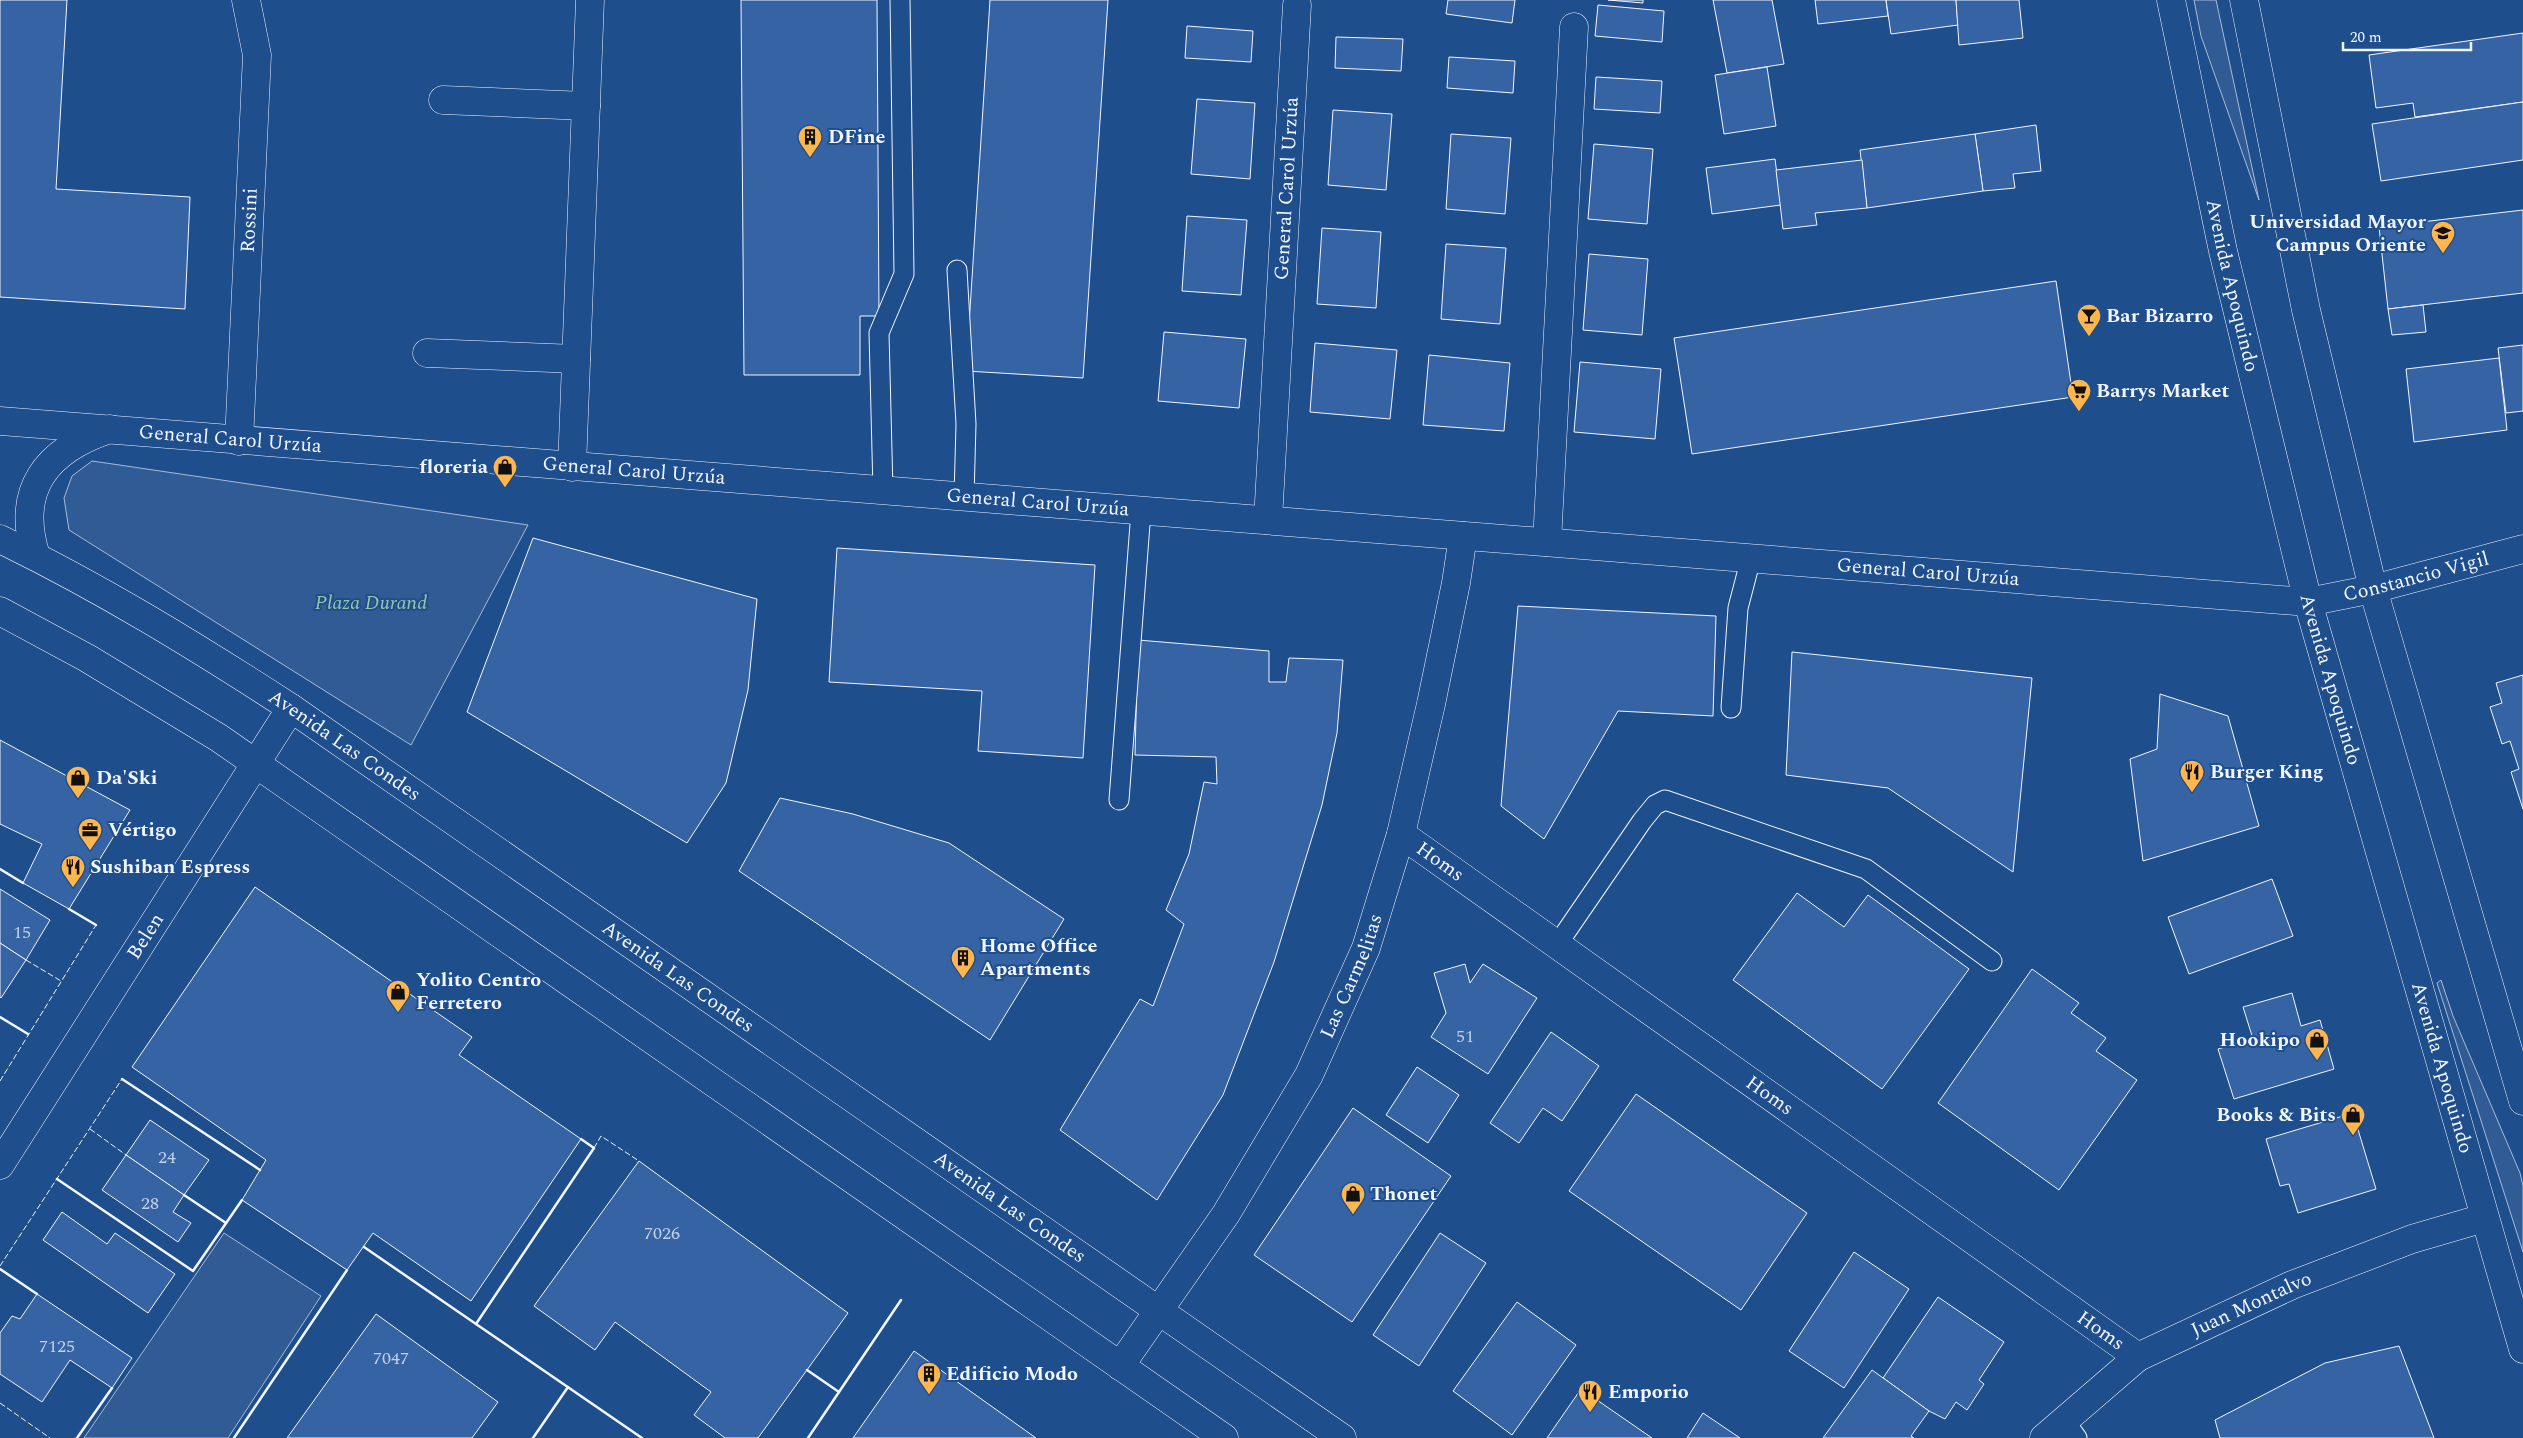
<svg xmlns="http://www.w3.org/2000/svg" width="2523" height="1438" viewBox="0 0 2523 1438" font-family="Spectral,serif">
	<rect width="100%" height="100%" fill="#1f4e8c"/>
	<!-- built -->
	<g fill="#305b95" stroke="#a8bbd7">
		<path d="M 2194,0 L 2216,0 L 2259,200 L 2201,36 Z"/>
		<path d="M 92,461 L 528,525 L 411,745 L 69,530 L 64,498 L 72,476 Z"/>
		<path d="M 2441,980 L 2453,1016 L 2520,1173 L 2523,1186 L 2523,1252 L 2437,983 Z"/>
		<path d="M 224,1233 L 321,1296 L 228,1438 L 84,1438 Z"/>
	</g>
	<!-- building -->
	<g fill="#3563a3" stroke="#f2f6ff">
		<path d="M 0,0 L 67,0 L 56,189 L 190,197 L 185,309 L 0,297 Z"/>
		<path d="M 741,0 L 877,0 L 879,316 L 860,316 L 860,375 L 744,375 Z"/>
		<path d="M 990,0 L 1108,0 L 1083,378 L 966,371 Z"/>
		<path d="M 1448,0 L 1515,0 L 1512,23 L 1446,14 Z"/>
		<path d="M 1608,0 L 1643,0 L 1643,3 Z"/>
		<path d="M 1713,0 L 1772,0 L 1784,64 L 1727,73 Z"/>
		<path d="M 1815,0 L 1886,0 L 1888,16 L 1818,24 Z"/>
		<path d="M 1886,0 L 1956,0 L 1958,25 L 1891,34 Z"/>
		<path d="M 1956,0 L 2019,0 L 2023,38 L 1959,45 Z"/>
		<path d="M 1598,5 L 1664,11 L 1662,42 L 1595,36 Z"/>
		<path d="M 1187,26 L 1253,31 L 1251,62 L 1185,58 Z"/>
		<path d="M 2523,33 L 2523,102 L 2415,117 L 2413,103 L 2376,108 L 2369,55 Z"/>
		<path d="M 1336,37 L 1403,39 L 1401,71 L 1335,68 Z"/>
		<path d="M 1449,57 L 1515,61 L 1513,93 L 1447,88 Z"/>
		<path d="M 1767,67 L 1776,126 L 1724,134 L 1715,75 Z"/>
		<path d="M 1596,77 L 1662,81 L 1660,113 L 1594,109 Z"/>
		<path d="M 1197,99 L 1255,103 L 1250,179 L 1191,174 Z"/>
		<path d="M 2523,102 L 2523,160 L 2381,181 L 2372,124 Z"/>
		<path d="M 1333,110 L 1392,114 L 1386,190 L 1328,185 Z"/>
		<path d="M 2036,125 L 2041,171 L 2013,174 L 2015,188 L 1983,191 L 1975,134 Z"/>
		<path d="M 1451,134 L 1511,138 L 1505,214 L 1446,209 Z"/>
		<path d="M 1975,134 L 1983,191 L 1867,208 L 1860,150 Z"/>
		<path d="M 1594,144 L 1653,149 L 1647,224 L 1588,219 Z"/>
		<path d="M 1775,159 L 1781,205 L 1712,214 L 1706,168 Z"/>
		<path d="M 1862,160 L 1867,208 L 1815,213 L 1817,225 L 1783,229 L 1776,170 Z"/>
		<path d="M 2523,210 L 2523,293 L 2388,309 L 2379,227 Z"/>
		<path d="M 1187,216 L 1247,220 L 1241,295 L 1182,291 Z"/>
		<path d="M 1322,228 L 1381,232 L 1376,308 L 1317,304 Z"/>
		<path d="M 1446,244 L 1506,248 L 1500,324 L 1441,319 Z"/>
		<path d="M 1589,254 L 1648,259 L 1642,335 L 1583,330 Z"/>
		<path d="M 2056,281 L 2073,397 L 1692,454 L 1674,338 Z"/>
		<path d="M 2423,305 L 2426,332 L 2392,335 L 2388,309 Z"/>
		<path d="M 1164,332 L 1246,339 L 1239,408 L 1158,401 Z"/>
		<path d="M 1315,343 L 1397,350 L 1390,419 L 1310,412 Z"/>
		<path d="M 2523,345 L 2523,411 L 2506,413 L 2498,348 Z"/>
		<path d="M 1429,355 L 1510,363 L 1504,431 L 1423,425 Z"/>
		<path d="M 2499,358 L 2507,430 L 2414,442 L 2406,369 Z"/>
		<path d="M 1580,362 L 1661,369 L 1655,439 L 1574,432 Z"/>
		<path d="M 533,538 L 757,599 L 748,690 L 726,783 L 687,843 L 467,712 Z"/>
		<path d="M 837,548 L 1095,565 L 1083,758 L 978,751 L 982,691 L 829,682 Z"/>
		<path d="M 1518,606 L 1716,616 L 1713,716 L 1618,711 L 1544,839 L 1501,806 Z"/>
		<path d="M 1138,640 L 1269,651 L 1269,682 L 1286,682 L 1289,658 L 1343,660 L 1337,733 L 1322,805 L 1274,962 L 1223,1095 L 1157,1200 L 1060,1130 L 1140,999 L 1153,1006 L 1184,924 L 1166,910 L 1189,854 L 1204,782 L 1217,784 L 1216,757 L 1135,755 Z"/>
		<path d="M 1792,652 L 2032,678 L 2013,872 L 1888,788 L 1786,775 Z"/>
		<path d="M 2523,675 L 2523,809 L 2511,772 L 2519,769 L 2510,741 L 2502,744 L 2490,707 L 2502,703 L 2496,683 Z"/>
		<path d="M 2160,694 L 2228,716 L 2259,826 L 2143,861 L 2130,759 L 2157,749 Z"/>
		<path d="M 0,740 L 130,810 L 69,909 L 23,883 L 42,844 L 0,824 Z"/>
		<path d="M 780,798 L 853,814 L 949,843 L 1064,919 L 990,1040 L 739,871 Z"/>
		<path d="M 2272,879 L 2293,936 L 2189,974 L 2168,917 Z"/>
		<path d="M 255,887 L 472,1037 L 459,1055 L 581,1139 L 471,1301 L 373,1233 L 347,1270 L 242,1200 L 266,1160 L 132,1067 Z"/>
		<path d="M 0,889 L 50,920 L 26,960 L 0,943 Z"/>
		<path d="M 1797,893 L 1844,927 L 1868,895 L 1969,969 L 1882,1089 L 1733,980 Z"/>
		<path d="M 0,943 L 26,960 L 1,998 L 0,997 Z"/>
		<path d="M 1465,964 L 1470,983 L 1483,964 L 1537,998 L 1488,1074 L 1431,1037 L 1446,1013 L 1434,973 Z"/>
		<path d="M 2032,969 L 2079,1003 L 2071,1013 L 2106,1038 L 2096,1051 L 2137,1080 L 2059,1190 L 1938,1103 Z"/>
		<path d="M 2292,993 L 2301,1026 L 2320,1020 L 2334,1069 L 2234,1099 L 2218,1049 L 2253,1039 L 2243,1007 Z"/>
		<path d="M 1551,1032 L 1599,1066 L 1562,1121 L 1543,1108 L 1519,1143 L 1490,1123 Z"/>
		<path d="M 1417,1067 L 1459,1095 L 1428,1143 L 1386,1115 Z"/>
		<path d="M 1636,1094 L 1807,1213 L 1741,1310 L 1569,1191 Z"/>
		<path d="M 1353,1108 L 1451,1176 L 1352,1322 L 1254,1255 Z"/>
		<path d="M 2353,1113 L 2376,1189 L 2298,1213 L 2289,1184 L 2280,1186 L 2266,1139 Z"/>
		<path d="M 150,1120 L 209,1160 L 184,1195 L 126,1155 Z"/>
		<path d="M 126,1155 L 184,1195 L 173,1212 L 191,1223 L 178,1242 L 102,1190 Z"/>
		<path d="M 639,1161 L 848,1313 L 758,1438 L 725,1438 L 694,1415 L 711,1392 L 615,1322 L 595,1350 L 534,1306 Z"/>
		<path d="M 62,1212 L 107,1244 L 115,1233 L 175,1274 L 148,1313 L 43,1240 Z"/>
		<path d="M 1440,1233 L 1486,1263 L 1419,1366 L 1373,1335 Z"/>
		<path d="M 1854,1252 L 1909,1289 L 1844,1388 L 1789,1351 Z"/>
		<path d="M 37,1294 L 132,1358 L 112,1388 L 70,1360 L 42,1402 L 0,1374 L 0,1333 L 12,1316 L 20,1319 Z"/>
		<path d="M 1938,1297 L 2004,1342 L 1979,1380 L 1984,1384 L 1967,1410 L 1956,1402 L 1945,1419 L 1929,1411 L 1883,1378 Z"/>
		<path d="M 1517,1302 L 1576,1345 L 1512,1435 L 1453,1391 Z"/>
		<path d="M 376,1314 L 498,1402 L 472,1438 L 287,1438 Z"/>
		<path d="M 2399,1346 L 2434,1438 L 2220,1438 L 2215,1420 L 2325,1363 Z"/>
		<path d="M 914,1351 L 1036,1438 L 853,1438 Z"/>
		<path d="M 1872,1370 L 1929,1411 L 1911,1436 L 1914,1438 L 1823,1438 Z"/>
		<path d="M 1581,1389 L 1652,1438 L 1547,1438 Z"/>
		<path d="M 1703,1413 L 1740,1438 L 1687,1438 Z"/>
	</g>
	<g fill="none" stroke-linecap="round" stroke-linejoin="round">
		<defs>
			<g id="service">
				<path d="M 957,270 L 966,424 L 964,497"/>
				<path d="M 883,491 L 879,333 L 904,274 L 900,0"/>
				<path d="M 1731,708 L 1738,608 L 1751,558"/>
				<path d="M 1119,800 L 1141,511"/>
				<path d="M 1557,945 L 1642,821 L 1655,805 L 1665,800 L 1866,869 L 1992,961"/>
				<path d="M 2064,1420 L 2077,1438"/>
			</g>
			<g id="minor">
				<path d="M 443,100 L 586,106"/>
				<path d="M 427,353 L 576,359"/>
				<path id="s1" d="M 0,421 L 2308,602 L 2373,589 L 2523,549"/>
				<path id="s2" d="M 239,441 L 257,55 L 246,0"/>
				<path d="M 572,467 L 590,0"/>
				<path id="s3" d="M 1268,520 L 1297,5"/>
				<path d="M 1547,542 L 1574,27"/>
				<path id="s4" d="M 1401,834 L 2138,1357"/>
				<path id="s5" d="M 0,1165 L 291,708"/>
				<path id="s6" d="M 1120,1366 L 1226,1214 L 1309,1075 L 1366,948 L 1401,834 L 1431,704 L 1456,583 L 1463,536"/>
				<path id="s7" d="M 2044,1438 L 2138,1357 L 2292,1285 L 2412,1239 L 2484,1218"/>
			</g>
			<g id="primary">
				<path id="s8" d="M 2171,0 L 2223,251 L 2308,602 L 2523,1349"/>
				<path d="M 2244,0 L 2306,310 L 2373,589 L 2523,1101"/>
				<path id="s9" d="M 0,539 C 101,588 197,647 291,708 L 1342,1438"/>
				<path d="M 36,556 C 15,490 46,450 110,429"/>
				<path d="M 0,611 L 87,658 L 219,738 L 1224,1438"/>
			</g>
		</defs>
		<!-- service casing -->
		<use href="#service" stroke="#f2f6ff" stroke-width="21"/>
		<!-- minor casing -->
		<use href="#minor" stroke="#f2f6ff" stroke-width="29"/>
		<!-- primary casing -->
		<use href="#primary" stroke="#f2f6ff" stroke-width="29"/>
		<!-- service -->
		<use href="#service" stroke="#1f4e8c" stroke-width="19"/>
		<!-- minor -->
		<use href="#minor" stroke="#1f4e8c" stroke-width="28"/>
		<!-- primary -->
		<use href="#primary" stroke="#1f4e8c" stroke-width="28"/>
		<!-- fence -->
		<g stroke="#f2f6ff" stroke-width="1" stroke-dasharray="6 2.5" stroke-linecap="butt">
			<path d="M 26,960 L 61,981"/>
			<path d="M 0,1081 L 96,925"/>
			<path d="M 90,1129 L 126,1155"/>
			<path d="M 594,1148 L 601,1136 L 639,1161"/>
			<path d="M 0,1266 L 122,1079"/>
			<path d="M 0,1403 L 50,1438"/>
		</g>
		<!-- wall -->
		<g stroke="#f2f6ff" stroke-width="2.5">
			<path d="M 0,869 L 23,883"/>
			<path d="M 69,909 L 96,925"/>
			<path d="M 0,1017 L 28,1034"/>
			<path d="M 122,1079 L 260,1170"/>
			<path d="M 581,1139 L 594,1148 L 476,1324 L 642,1438"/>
			<path d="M 57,1179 L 193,1271 L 242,1200"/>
			<path d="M 184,1195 L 226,1223"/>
			<path d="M 364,1247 L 476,1324"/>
			<path d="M 0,1269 L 37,1294"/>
			<path d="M 807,1370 L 839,1392"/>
			<path d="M 77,1438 L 112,1388"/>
			<path d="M 234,1438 L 347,1270"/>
			<path d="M 533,1438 L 568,1387"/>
			<path d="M 808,1438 L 901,1300"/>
		</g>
	</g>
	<!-- icons -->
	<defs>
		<symbol id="building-pin" viewBox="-11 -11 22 30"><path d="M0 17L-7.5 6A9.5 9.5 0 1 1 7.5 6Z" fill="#ffb74d" stroke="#1f4e8c"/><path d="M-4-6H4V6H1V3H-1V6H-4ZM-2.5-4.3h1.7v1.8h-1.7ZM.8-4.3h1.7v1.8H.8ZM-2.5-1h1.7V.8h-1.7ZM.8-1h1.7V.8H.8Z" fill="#111"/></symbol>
		<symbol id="university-pin" viewBox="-11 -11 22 30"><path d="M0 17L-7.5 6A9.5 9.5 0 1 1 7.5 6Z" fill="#ffb74d" stroke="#1f4e8c"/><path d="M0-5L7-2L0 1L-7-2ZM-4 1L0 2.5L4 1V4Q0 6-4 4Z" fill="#111"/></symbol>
		<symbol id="bar-pin" viewBox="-11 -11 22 30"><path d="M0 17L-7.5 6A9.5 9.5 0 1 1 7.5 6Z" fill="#ffb74d" stroke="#1f4e8c"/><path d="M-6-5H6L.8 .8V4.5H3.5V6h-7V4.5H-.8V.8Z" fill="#111"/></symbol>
		<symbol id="supermarket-pin" viewBox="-11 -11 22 30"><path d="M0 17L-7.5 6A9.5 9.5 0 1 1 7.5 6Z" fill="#ffb74d" stroke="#1f4e8c"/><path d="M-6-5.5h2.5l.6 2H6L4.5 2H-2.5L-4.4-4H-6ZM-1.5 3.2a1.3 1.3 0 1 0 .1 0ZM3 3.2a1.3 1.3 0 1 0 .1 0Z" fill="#111"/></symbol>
		<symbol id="shop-pin" viewBox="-11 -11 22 30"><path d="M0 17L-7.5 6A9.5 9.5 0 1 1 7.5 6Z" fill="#ffb74d" stroke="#1f4e8c"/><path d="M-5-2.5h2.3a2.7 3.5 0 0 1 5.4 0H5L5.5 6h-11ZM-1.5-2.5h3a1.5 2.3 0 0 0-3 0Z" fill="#111"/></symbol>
		<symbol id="restaurant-pin" viewBox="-11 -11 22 30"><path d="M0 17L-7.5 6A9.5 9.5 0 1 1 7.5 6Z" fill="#ffb74d" stroke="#1f4e8c"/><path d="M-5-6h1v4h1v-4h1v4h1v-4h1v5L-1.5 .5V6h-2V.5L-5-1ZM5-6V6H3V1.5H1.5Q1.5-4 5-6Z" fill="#111"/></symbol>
		<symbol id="office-pin" viewBox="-11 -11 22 30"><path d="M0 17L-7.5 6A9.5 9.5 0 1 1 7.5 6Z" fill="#ffb74d" stroke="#1f4e8c"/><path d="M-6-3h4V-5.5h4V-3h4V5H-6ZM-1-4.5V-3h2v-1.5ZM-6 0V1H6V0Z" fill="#111"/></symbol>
	</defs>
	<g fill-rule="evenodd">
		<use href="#building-pin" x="796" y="123" width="28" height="38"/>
		<use href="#university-pin" x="2429" y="219" width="28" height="38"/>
		<use href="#bar-pin" x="2075" y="302" width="28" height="38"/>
		<use href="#supermarket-pin" x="2065" y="377" width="28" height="38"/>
		<use href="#shop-pin" x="491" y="453" width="28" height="38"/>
		<use href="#restaurant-pin" x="2178" y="758" width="28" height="38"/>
		<use href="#shop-pin" x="64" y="764" width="28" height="38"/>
		<use href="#office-pin" x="76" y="816" width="28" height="38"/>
		<use href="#restaurant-pin" x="59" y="853" width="28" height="38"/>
		<use href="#building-pin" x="949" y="944" width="28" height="38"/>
		<use href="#shop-pin" x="384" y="978" width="28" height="38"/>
		<use href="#shop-pin" x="2303" y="1026" width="28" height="38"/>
		<use href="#shop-pin" x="2339" y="1101" width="28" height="38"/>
		<use href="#shop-pin" x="1339" y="1180" width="28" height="38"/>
		<use href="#building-pin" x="915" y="1360" width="28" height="38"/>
		<use href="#restaurant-pin" x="1576" y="1378" width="28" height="38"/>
	</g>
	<g text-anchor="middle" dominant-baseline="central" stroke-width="4" stroke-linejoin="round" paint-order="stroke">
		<!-- number labels -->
		<g font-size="18" fill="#c3d1e8">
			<text x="22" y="932">15</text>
			<text x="1465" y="1036">51</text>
			<text x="167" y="1157">24</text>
			<text x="150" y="1203">28</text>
			<text x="662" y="1233">7026</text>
			<text x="57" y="1346">7125</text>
			<text x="391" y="1358">7047</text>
		</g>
		<!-- poi labels -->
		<g font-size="20" font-weight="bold" fill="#f2f6ff" stroke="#1f4e8c" text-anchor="start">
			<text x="828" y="137">DFine</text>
			<text x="2426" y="222" text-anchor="end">Universidad Mayor<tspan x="2426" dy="23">Campus Oriente</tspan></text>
			<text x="2106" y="316">Bar Bizarro</text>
			<text x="2096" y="391">Barrys Market</text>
			<text x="488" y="467" text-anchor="end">floreria</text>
			<text x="2210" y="772">Burger King</text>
			<text x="96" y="778">Da'Ski</text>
			<text x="108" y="830">Vértigo</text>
			<text x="90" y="867">Sushiban Espress</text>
			<text x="980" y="946">Home Office<tspan x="980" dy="23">Apartments</tspan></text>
			<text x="416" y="980">Yolito Centro<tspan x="416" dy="23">Ferretero</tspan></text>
			<text x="2300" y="1040" text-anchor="end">Hookipo</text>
			<text x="2336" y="1115" text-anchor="end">Books &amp; Bits</text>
			<text x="1370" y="1194">Thonet</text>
			<text x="946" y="1374">Edificio Modo</text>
			<text x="1608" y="1392">Emporio</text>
		</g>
		<!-- street labels -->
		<g font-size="20" fill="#f2f6ff" stroke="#1f4e8c">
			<text stroke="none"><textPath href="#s3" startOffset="332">General Carol Urzúa</textPath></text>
			<text stroke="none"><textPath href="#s2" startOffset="221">Rossini</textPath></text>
			<text stroke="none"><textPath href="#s8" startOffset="292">Avenida Apoquindo</textPath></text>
			<text stroke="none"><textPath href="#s1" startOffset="231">General Carol Urzúa</textPath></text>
			<text stroke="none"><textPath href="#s1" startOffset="636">General Carol Urzúa</textPath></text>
			<text stroke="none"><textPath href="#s1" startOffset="1041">General Carol Urzúa</textPath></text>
			<text stroke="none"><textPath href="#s1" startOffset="1934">General Carol Urzúa</textPath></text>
			<text stroke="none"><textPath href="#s1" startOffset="2426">Constancio Vigil</textPath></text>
			<text stroke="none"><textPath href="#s8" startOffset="698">Avenida Apoquindo</textPath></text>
			<text stroke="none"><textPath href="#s9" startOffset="402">Avenida Las Condes</textPath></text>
			<text stroke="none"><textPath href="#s4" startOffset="48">Homs</textPath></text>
			<text stroke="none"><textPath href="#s5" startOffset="271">Belen</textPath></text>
			<text stroke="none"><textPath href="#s6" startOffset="455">Las Carmelitas</textPath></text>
			<text stroke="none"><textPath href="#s9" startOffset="808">Avenida Las Condes</textPath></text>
			<text stroke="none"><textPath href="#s8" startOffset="1102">Avenida Apoquindo</textPath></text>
			<text stroke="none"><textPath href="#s4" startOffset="452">Homs</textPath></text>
			<text stroke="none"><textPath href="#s9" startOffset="1212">Avenida Las Condes</textPath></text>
			<text stroke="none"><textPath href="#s7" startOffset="249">Juan Montalvo</textPath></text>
			<text stroke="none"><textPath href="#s4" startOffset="858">Homs</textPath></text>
		</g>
		<!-- park labels -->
		<g font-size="20" font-style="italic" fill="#97c8a6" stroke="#1f4e8c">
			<text x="371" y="603">Plaza Durand</text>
		</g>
	</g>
	<!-- scale -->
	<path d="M2343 42v8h128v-8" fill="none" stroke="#f2f6ff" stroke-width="2.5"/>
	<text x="2350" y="42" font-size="15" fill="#f2f6ff" stroke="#1f4e8c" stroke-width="4" paint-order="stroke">20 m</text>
</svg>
